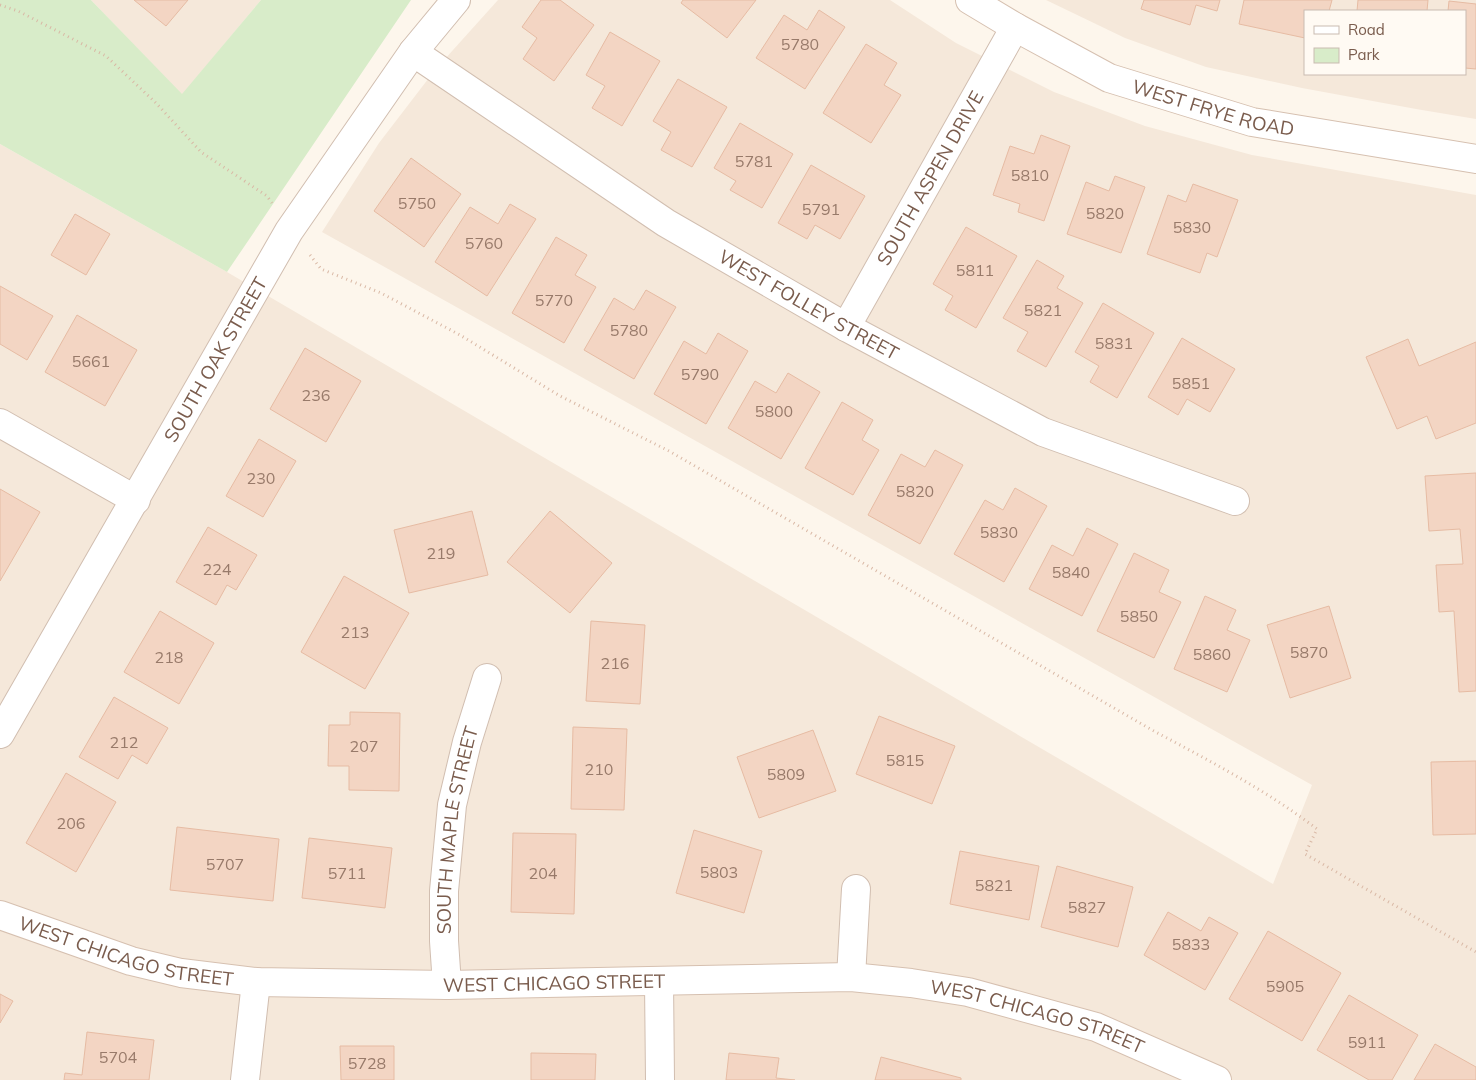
<svg xmlns="http://www.w3.org/2000/svg" width="1476" height="1080" viewBox="0 0 1476 1080" font-family="Mulish,sans-serif">
	<rect width="100%" height="100%" fill="#fdf6ec"/>
	<!-- residential -->
	<g fill="#f5e8da" fill-rule="evenodd">
		<path d="M 91,0 L 261,0 L 182,95 Z"/>
		<path d="M 498,0 L 890,0 L 956,43 L 1054,92 L 1145,126 L 1252,155 L 1476,195 L 1476,1080 L 0,1080 L 0,144 L 227,272 L 1273,884 L 1312,785 L 322,232 L 379,143 L 435,70 Z"/>
		<path d="M 1046,0 L 1476,0 L 1476,119 L 1416,109 L 1302,88 L 1206,67 L 1125,38 ZM 1305,11 L 1465,11 L 1465,74 L 1305,74 Z"/>
	</g>
	<!-- park -->
	<path fill="#d8ecc9" d="M 0,0 L 91,0 L 182,94 L 261,0 L 411,0 L 227,272 L 0,144 Z"/>
	<!-- building -->
	<g fill="#f3d5c3" stroke="#e6bba3">
		<path d="M 134,0 L 188,0 L 166,26 Z"/>
		<path d="M 541,0 L 560,0 L 594,25 L 554,81 L 523,59 L 537,38 L 522,27 Z"/>
		<path d="M 683,0 L 756,0 L 727,38 L 681,3 Z"/>
		<path d="M 1144,0 L 1220,0 L 1217,11 L 1196,5 L 1190,25 L 1141,9 Z"/>
		<path d="M 1244,0 L 1332,0 L 1329,11 L 1305,11 L 1305,38 L 1239,24 Z"/>
		<path d="M 1358,0 L 1428,0 L 1427,11 L 1357,11 Z"/>
		<path d="M 1449,1 L 1476,4 L 1476,69 L 1465,68 L 1465,11 L 1448,11 Z"/>
		<path d="M 819,10 L 845,27 L 805,89 L 756,58 L 784,15 L 807,30 Z"/>
		<path d="M 610,32 L 660,61 L 622,126 L 592,108 L 605,86 L 586,75 Z"/>
		<path d="M 866,44 L 897,63 L 884,85 L 901,95 L 871,143 L 823,113 Z"/>
		<path d="M 678,79 L 727,107 L 692,167 L 661,150 L 671,132 L 653,121 Z"/>
		<path d="M 740,123 L 793,154 L 762,208 L 730,190 L 736,181 L 714,168 Z"/>
		<path d="M 1041,135 L 1070,146 L 1044,221 L 1018,212 L 1020,204 L 993,195 L 1010,146 L 1034,154 Z"/>
		<path d="M 411,158 L 461,194 L 424,247 L 374,211 Z"/>
		<path d="M 811,165 L 865,196 L 840,239 L 815,225 L 807,239 L 778,223 Z"/>
		<path d="M 1115,176 L 1145,187 L 1121,253 L 1067,234 L 1086,182 L 1109,191 Z"/>
		<path d="M 1193,184 L 1238,200 L 1217,257 L 1207,253 L 1200,273 L 1147,254 L 1168,195 L 1186,202 Z"/>
		<path d="M 510,204 L 536,219 L 487,296 L 435,262 L 470,207 L 498,224 Z"/>
		<path d="M 75,214 L 110,234 L 86,275 L 51,255 Z"/>
		<path d="M 966,227 L 1017,256 L 976,328 L 945,310 L 953,296 L 933,284 Z"/>
		<path d="M 556,237 L 587,255 L 575,275 L 596,287 L 564,343 L 512,313 Z"/>
		<path d="M 1037,260 L 1064,276 L 1057,288 L 1083,303 L 1046,367 L 1017,351 L 1028,332 L 1003,318 Z"/>
		<path d="M 0,286 L 53,316 L 27,360 L 0,344 Z"/>
		<path d="M 646,290 L 676,307 L 634,379 L 584,350 L 614,298 L 634,310 Z"/>
		<path d="M 1103,303 L 1154,333 L 1117,398 L 1090,382 L 1099,366 L 1075,352 Z"/>
		<path d="M 77,315 L 137,350 L 105,406 L 45,372 Z"/>
		<path d="M 718,333 L 748,351 L 706,424 L 654,394 L 684,341 L 706,354 Z"/>
		<path d="M 1182,338 L 1235,369 L 1210,412 L 1187,399 L 1178,415 L 1148,397 Z"/>
		<path d="M 1408,339 L 1419,366 L 1476,342 L 1476,423 L 1436,439 L 1427,416 L 1397,429 L 1366,357 Z"/>
		<path d="M 305,348 L 361,381 L 326,442 L 270,409 Z"/>
		<path d="M 788,373 L 820,392 L 781,459 L 728,428 L 755,381 L 776,393 Z"/>
		<path d="M 842,402 L 873,420 L 862,440 L 879,450 L 853,495 L 805,468 Z"/>
		<path d="M 259,439 L 296,461 L 263,517 L 226,496 Z"/>
		<path d="M 935,450 L 963,465 L 920,544 L 868,515 L 901,454 L 925,467 Z"/>
		<path d="M 1476,473 L 1476,691 L 1459,692 L 1454,611 L 1439,612 L 1436,565 L 1463,564 L 1460,529 L 1429,531 L 1425,476 Z"/>
		<path d="M 1015,488 L 1047,506 L 1004,582 L 954,554 L 985,500 L 1003,510 Z"/>
		<path d="M 0,489 L 40,512 L 0,581 Z"/>
		<path d="M 472,511 L 488,575 L 409,593 L 394,530 Z"/>
		<path d="M 550,511 L 612,563 L 570,613 L 507,562 Z"/>
		<path d="M 208,527 L 257,555 L 236,590 L 227,585 L 216,605 L 176,582 Z"/>
		<path d="M 1087,528 L 1118,544 L 1082,616 L 1029,589 L 1052,545 L 1073,556 Z"/>
		<path d="M 1134,553 L 1169,570 L 1159,592 L 1181,602 L 1154,658 L 1097,631 Z"/>
		<path d="M 344,576 L 409,613 L 365,689 L 301,652 Z"/>
		<path d="M 1205,596 L 1236,610 L 1227,630 L 1250,640 L 1227,692 L 1174,669 Z"/>
		<path d="M 1329,606 L 1351,678 L 1290,698 L 1267,625 Z"/>
		<path d="M 160,611 L 214,643 L 179,704 L 124,672 Z"/>
		<path d="M 591,621 L 645,625 L 640,704 L 586,701 Z"/>
		<path d="M 114,697 L 168,728 L 147,764 L 132,755 L 118,779 L 79,757 Z"/>
		<path d="M 350,712 L 400,713 L 399,791 L 349,790 L 349,766 L 328,766 L 329,725 L 350,725 Z"/>
		<path d="M 879,716 L 955,746 L 932,804 L 856,774 Z"/>
		<path d="M 573,727 L 627,729 L 624,810 L 571,809 Z"/>
		<path d="M 813,730 L 836,791 L 759,818 L 737,757 Z"/>
		<path d="M 1476,761 L 1476,834 L 1433,835 L 1431,762 Z"/>
		<path d="M 66,773 L 116,802 L 76,872 L 26,843 Z"/>
		<path d="M 177,827 L 279,839 L 273,901 L 170,890 Z"/>
		<path d="M 694,830 L 762,851 L 744,913 L 676,893 Z"/>
		<path d="M 513,833 L 576,834 L 574,914 L 511,912 Z"/>
		<path d="M 309,838 L 392,848 L 385,908 L 302,898 Z"/>
		<path d="M 960,851 L 1039,866 L 1029,920 L 950,904 Z"/>
		<path d="M 1057,866 L 1133,887 L 1118,947 L 1041,927 Z"/>
		<path d="M 1168,912 L 1201,931 L 1209,917 L 1238,933 L 1205,990 L 1144,955 Z"/>
		<path d="M 1268,931 L 1341,973 L 1302,1041 L 1229,999 Z"/>
		<path d="M 0,994 L 13,1001 L 0,1023 Z"/>
		<path d="M 1349,995 L 1418,1035 L 1392,1080 L 1369,1080 L 1317,1050 Z"/>
		<path d="M 87,1032 L 154,1040 L 149,1080 L 64,1080 L 65,1073 L 82,1075 Z"/>
		<path d="M 1435,1044 L 1476,1067 L 1476,1080 L 1414,1080 Z"/>
		<path d="M 340,1046 L 394,1046 L 394,1080 L 341,1080 Z"/>
		<path d="M 531,1053 L 596,1054 L 595,1080 L 531,1080 Z"/>
		<path d="M 729,1053 L 779,1058 L 776,1078 L 795,1080 L 726,1080 Z"/>
		<path d="M 881,1057 L 961,1078 L 961,1080 L 875,1080 Z"/>
	</g>
	<g fill="none" stroke-linecap="round" stroke-linejoin="round">
		<defs>
			<g id="street">
				<path id="s1" d="M 413,52 L 666,223 L 846,327 L 1043,432 L 1235,501"/>
				<path id="s2" d="M 846,327 L 1015,27"/>
				<path d="M 0,423 L 136,500"/>
				<path id="s3" d="M 0,734 L 289,231 L 413,52 L 456,0"/>
				<path d="M 851,977 L 856,889"/>
				<path d="M 659,981 L 660,1080"/>
				<path id="s4" d="M 447,985 L 444,941 L 444,891 L 452,805 L 467,742 L 487,678"/>
				<path d="M 245,1080 L 256,982"/>
			</g>
			<g id="secondary">
				<path id="s5" d="M 970,0 L 1015,27 L 1109,78 L 1252,122 L 1476,159"/>
				<path id="s6" d="M 0,915 L 131,961 L 181,973 L 256,982 L 447,985 L 851,977 L 911,983 L 968,992 L 1096,1027 L 1217,1080"/>
			</g>
		</defs>
		<!-- street casing -->
		<use href="#street" stroke="#d1beb0" stroke-width="30"/>
		<!-- secondary casing -->
		<use href="#secondary" stroke="#d6c0b0" stroke-width="30"/>
		<!-- path -->
		<g stroke="#d9b8a5" stroke-width="3" stroke-dasharray="1 4" stroke-linecap="butt">
			<path d="M 0,5 L 18,11 L 106,56 L 156,103 L 201,152 L 267,196 L 272,203"/>
			<path d="M 310,255 L 321,269 L 381,293 L 460,335 L 560,396 L 669,451 L 1152,730 C 1208,760 1266,790 1317,829 L 1305,854 L 1476,952"/>
		</g>
		<!-- street -->
		<use href="#street" stroke="#fff" stroke-width="28"/>
		<!-- secondary -->
		<use href="#secondary" stroke="#fff" stroke-width="28"/>
	</g>
	<g text-anchor="middle" dominant-baseline="central" stroke-width="5" stroke-linejoin="round" paint-order="stroke">
		<!-- number labels -->
		<g font-size="16" fill="#987a6a">
			<text x="800" y="44">5780</text>
			<text x="754" y="161">5781</text>
			<text x="1030" y="175">5810</text>
			<text x="417" y="203">5750</text>
			<text x="821" y="209">5791</text>
			<text x="1105" y="213">5820</text>
			<text x="1192" y="227">5830</text>
			<text x="484" y="243">5760</text>
			<text x="975" y="270">5811</text>
			<text x="554" y="300">5770</text>
			<text x="1043" y="310">5821</text>
			<text x="629" y="330">5780</text>
			<text x="1114" y="343">5831</text>
			<text x="91" y="361">5661</text>
			<text x="700" y="374">5790</text>
			<text x="1191" y="383">5851</text>
			<text x="316" y="395">236</text>
			<text x="774" y="411">5800</text>
			<text x="261" y="478">230</text>
			<text x="915" y="491">5820</text>
			<text x="999" y="532">5830</text>
			<text x="441" y="553">219</text>
			<text x="217" y="569">224</text>
			<text x="1071" y="572">5840</text>
			<text x="1139" y="616">5850</text>
			<text x="355" y="632">213</text>
			<text x="1309" y="652">5870</text>
			<text x="1212" y="654">5860</text>
			<text x="169" y="657">218</text>
			<text x="615" y="663">216</text>
			<text x="124" y="742">212</text>
			<text x="364" y="746">207</text>
			<text x="905" y="760">5815</text>
			<text x="599" y="769">210</text>
			<text x="786" y="774">5809</text>
			<text x="71" y="823">206</text>
			<text x="225" y="864">5707</text>
			<text x="719" y="872">5803</text>
			<text x="347" y="873">5711</text>
			<text x="543" y="873">204</text>
			<text x="994" y="885">5821</text>
			<text x="1087" y="907">5827</text>
			<text x="1191" y="944">5833</text>
			<text x="1285" y="986">5905</text>
			<text x="1367" y="1042">5911</text>
			<text x="118" y="1057">5704</text>
			<text x="367" y="1063">5728</text>
		</g>
		<!-- street labels -->
		<g font-size="19" fill="#7a5c4d" stroke="#fffaf3">
			<text stroke="none"><textPath href="#s5" startOffset="268">WEST FRYE ROAD</textPath></text>
			<text stroke="none"><textPath href="#s2" startOffset="171">SOUTH ASPEN DRIVE</textPath></text>
			<text stroke="none"><textPath href="#s1" startOffset="470">WEST FOLLEY STREET</textPath></text>
			<text stroke="none"><textPath href="#s3" startOffset="432">SOUTH OAK STREET</textPath></text>
			<text stroke="none"><textPath href="#s4" startOffset="156">SOUTH MAPLE STREET</textPath></text>
			<text stroke="none"><textPath href="#s6" startOffset="132">WEST CHICAGO STREET</textPath></text>
			<text stroke="none"><textPath href="#s6" startOffset="564">WEST CHICAGO STREET</textPath></text>
			<text stroke="none"><textPath href="#s6" startOffset="1052">WEST CHICAGO STREET</textPath></text>
		</g>
	</g>
	<!-- legend -->
	<rect x="1304" y="10" width="162" height="65" fill="#fffaf3" stroke="#cabbb1"/>
	<rect x="1314" y="26" width="25" height="8" fill="#ffffff" stroke="#cabbb1"/>
	<text x="1348" y="35" font-size="15" fill="#7a5c4d">Road</text>
	<rect x="1314" y="48" width="25" height="15" fill="#d8ecc9" stroke="#cabbb1"/>
	<text x="1348" y="60" font-size="15" fill="#7a5c4d">Park</text>
</svg>
